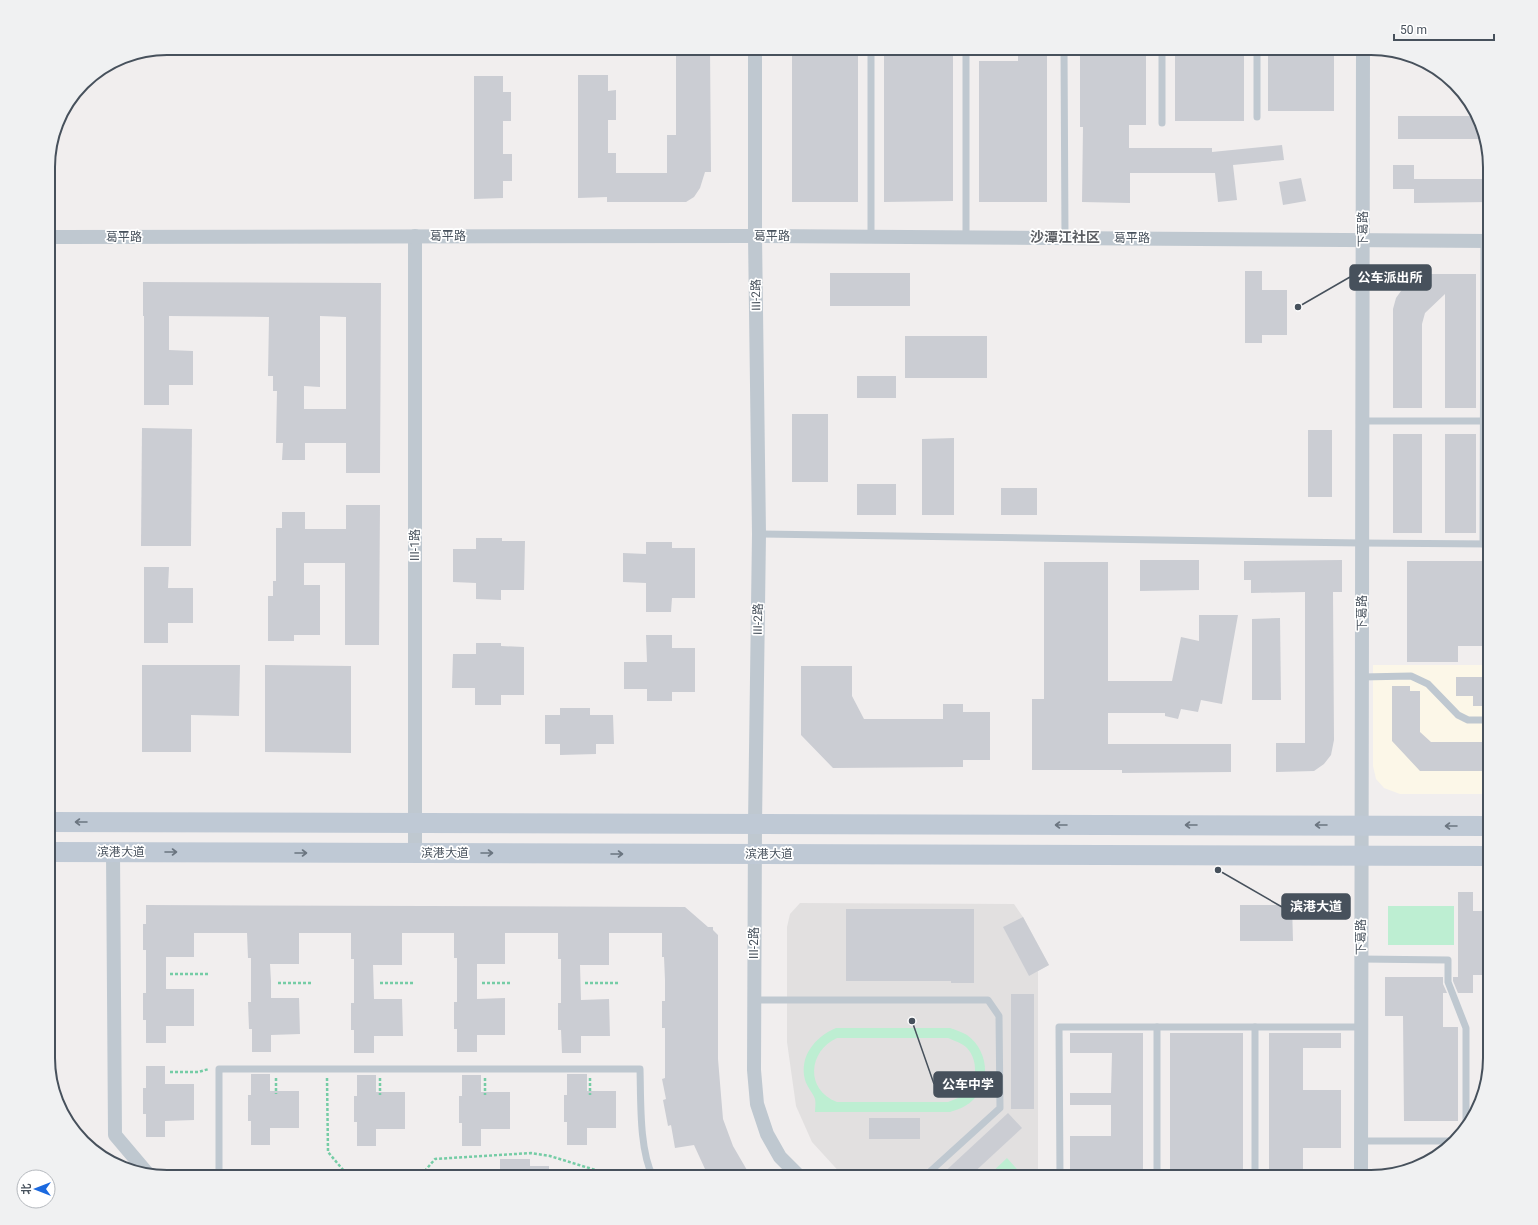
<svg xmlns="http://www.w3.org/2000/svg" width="1538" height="1225" viewBox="0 0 1538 1225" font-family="Roboto,'Noto Sans SC',sans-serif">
	<rect width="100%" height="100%" fill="#f1eeee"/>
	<!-- commercial -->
	<path fill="#fcf7e8" d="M 1373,665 L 1490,665 L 1490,794 L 1400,794 L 1384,788 L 1376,779 L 1373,766 Z"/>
	<!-- education -->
	<path fill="#e2e0e0" d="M 800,903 L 1014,904 L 1023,917 L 1049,965 L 1038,971 L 1038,1177 L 844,1177 L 812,1142 L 796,1106 L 787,1042 L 787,927 L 790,914 Z"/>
	<!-- green -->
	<g fill="#bdeed2" fill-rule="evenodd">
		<rect x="1388" y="906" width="66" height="39"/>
		<path d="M 836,1028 L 950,1028 C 956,1030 962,1032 967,1035 C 991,1052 992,1091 965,1106 C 960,1109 955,1110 950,1112 L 815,1112 C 815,1108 816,1103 815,1099 C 813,1093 807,1087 805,1080 C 799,1056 815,1037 836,1028 ZM 837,1038 L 948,1038 C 955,1041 962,1043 967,1048 C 980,1062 977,1088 960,1097 C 957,1099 952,1100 948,1102 L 837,1102 C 805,1090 808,1051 837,1038 Z"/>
		<path d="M 1007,1158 L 1024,1177 L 987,1177 Z"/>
	</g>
	<!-- water -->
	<path fill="#8bd3eb" d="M 60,1110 L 62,1110 L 96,1152 L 89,1148 Z"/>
	<!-- building -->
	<g fill="#cbcdd3" fill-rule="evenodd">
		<path d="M 676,48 L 710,48 L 711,172 L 705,172 L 700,188 L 694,197 L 686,202 L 607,202 L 607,197 L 578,198 L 578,75 L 608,75 L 608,91 L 616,90 L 616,120 L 608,120 L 608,153 L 616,153 L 616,173 L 667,173 L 667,135 L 676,135 Z"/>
		<rect x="792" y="48" width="66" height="154"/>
		<path d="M 884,48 L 953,48 L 953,201 L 884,202 Z"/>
		<path d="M 1018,48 L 1047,48 L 1047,202 L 979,202 L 979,61 L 1018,61 Z"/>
		<path d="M 1080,48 L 1146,48 L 1146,125 L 1129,125 L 1129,148 L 1212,148 L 1212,152 L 1282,145 L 1284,160 L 1233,165 L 1237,200 L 1218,202 L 1215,173 L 1130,173 L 1130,203 L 1082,202 L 1083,127 L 1080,127 Z"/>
		<path d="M 1212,48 L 1244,48 L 1244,121 L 1175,121 L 1175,53 L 1212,53 Z"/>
		<rect x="1268" y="48" width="66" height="63"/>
		<path d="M 474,76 L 503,76 L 503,92 L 511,92 L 511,121 L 503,121 L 503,154 L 512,154 L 512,181 L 503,181 L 503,198 L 474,199 Z"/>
		<path d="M 1398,116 L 1478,116 L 1484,139 L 1398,139 Z"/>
		<path d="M 1393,165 L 1414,165 L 1414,179 L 1490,179 L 1490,202 L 1414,203 L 1414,189 L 1393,189 Z"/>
		<path d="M 1301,178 L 1306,201 L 1283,205 L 1279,182 Z"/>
		<path d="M 1245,271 L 1262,271 L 1262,290 L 1287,290 L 1287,335 L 1262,335 L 1262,343 L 1245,343 Z"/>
		<rect x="830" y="273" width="80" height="33"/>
		<path d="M 1419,274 L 1476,274 L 1476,408 L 1445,408 L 1445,294 L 1425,313 L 1422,324 L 1422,408 L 1393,408 L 1393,309 L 1396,298 L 1406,284 Z"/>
		<path d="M 143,282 L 381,283 L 380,473 L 346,473 L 346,443 L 305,443 L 305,460 L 282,460 L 283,443 L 276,443 L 277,391 L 273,391 L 273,376 L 268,376 L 269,317 L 169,316 L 169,350 L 193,351 L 193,385 L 169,385 L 169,405 L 144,405 L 144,316 L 143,316 ZM 320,316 L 346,317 L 346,409 L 304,409 L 304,386 L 320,387 Z"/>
		<rect x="905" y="336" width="82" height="42"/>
		<rect x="857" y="376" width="39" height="22"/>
		<rect x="792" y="414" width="36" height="68"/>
		<path d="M 142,428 L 192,429 L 191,546 L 141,546 Z"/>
		<rect x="1308" y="430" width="24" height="67"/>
		<rect x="1393" y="434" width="29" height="99"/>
		<rect x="1445" y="434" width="31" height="99"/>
		<path d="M 954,438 L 954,515 L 922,515 L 922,439 Z"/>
		<rect x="857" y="484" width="39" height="31"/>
		<rect x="1001" y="488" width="36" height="27"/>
		<path d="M 346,505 L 380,505 L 379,645 L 345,645 L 345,563 L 304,563 L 304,585 L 320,585 L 320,635 L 294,635 L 294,641 L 268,641 L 268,596 L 273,596 L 273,581 L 276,581 L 276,528 L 282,528 L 282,512 L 305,512 L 305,529 L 346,529 Z"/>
		<path d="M 476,538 L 502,538 L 502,541 L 525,541 L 524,590 L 501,590 L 501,600 L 476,599 L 476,583 L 453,582 L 453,549 L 476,549 Z"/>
		<path d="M 646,542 L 672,542 L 672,548 L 695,548 L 695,598 L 672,598 L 671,612 L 646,612 L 646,583 L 623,582 L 623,553 L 646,554 Z"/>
		<path d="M 1140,560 L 1199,560 L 1199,590 L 1140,591 Z"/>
		<path d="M 1342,560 L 1342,592 L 1333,592 L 1334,740 L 1331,755 L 1324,764 L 1314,771 L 1276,772 L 1276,743 L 1305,743 L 1305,592 L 1251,593 L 1251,580 L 1244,580 L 1244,561 Z"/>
		<path d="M 1407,561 L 1490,561 L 1490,646 L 1458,646 L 1458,662 L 1407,662 Z"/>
		<path d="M 1044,562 L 1108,562 L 1108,681 L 1172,681 L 1181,637 L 1199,641 L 1199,615 L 1238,615 L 1222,704 L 1201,700 L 1198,712 L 1181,709 L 1178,719 L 1165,716 L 1165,713 L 1108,713 L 1108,744 L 1231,744 L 1231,772 L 1122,773 L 1122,770 L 1032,770 L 1032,699 L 1044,699 Z"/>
		<path d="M 144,567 L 169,567 L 168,588 L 193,588 L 193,623 L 168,623 L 168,643 L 144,643 Z"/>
		<path d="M 1280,618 L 1281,700 L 1252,700 L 1252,619 Z"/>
		<path d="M 646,635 L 672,635 L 672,648 L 695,648 L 695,692 L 672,692 L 672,701 L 647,701 L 647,689 L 624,689 L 624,662 L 647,662 Z"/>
		<path d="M 476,643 L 501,643 L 501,646 L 524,647 L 524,695 L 501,695 L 501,705 L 475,705 L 475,688 L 452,688 L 453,654 L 476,654 Z"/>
		<path d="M 142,665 L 240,665 L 239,716 L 191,715 L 191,752 L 142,752 Z"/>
		<path d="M 265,665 L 351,666 L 351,753 L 265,752 Z"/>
		<path d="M 801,666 L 852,666 L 852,696 L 864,719 L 943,719 L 943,704 L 963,704 L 963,712 L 990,712 L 990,760 L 963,760 L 963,767 L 833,768 L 801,735 Z"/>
		<path d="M 1456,677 L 1490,677 L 1490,706 L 1473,706 L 1473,696 L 1456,696 Z"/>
		<path d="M 1392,686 L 1410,686 L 1410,691 L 1420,691 L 1420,732 L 1431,742 L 1490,742 L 1490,771 L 1420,771 L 1392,741 Z"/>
		<path d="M 560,708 L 590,708 L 590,715 L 613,715 L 614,744 L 596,744 L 596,754 L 560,755 L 560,744 L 545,744 L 545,715 L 560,715 Z"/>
		<path d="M 1458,892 L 1473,892 L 1473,911 L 1490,911 L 1490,975 L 1473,975 L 1473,993 L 1458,993 L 1453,981 L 1453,977 L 1458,977 Z"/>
		<path d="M 146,905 L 685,907 L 708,927 L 713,927 L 713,930 L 718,935 L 718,1059 L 723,1119 L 733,1146 L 751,1177 L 693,1177 L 705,1169 L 694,1145 L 675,1148 L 671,1125 L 668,1126 L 663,1100 L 666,1099 L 662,1079 L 665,1078 L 665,1028 L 662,1028 L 662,1001 L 665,1001 L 665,980 L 664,957 L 662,957 L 662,933 L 609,933 L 609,965 L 580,965 L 581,1000 L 609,999 L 610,1036 L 581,1036 L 581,1053 L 562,1053 L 561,1030 L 558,1030 L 558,1003 L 561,1003 L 561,959 L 558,959 L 558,933 L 505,933 L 505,964 L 477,964 L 477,999 L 505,998 L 505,1035 L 477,1035 L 477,1052 L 457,1052 L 457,1029 L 454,1029 L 454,1002 L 457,1002 L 457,958 L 454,958 L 454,933 L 402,933 L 402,965 L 373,965 L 374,999 L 402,999 L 403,1036 L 374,1036 L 374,1053 L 354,1053 L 354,1030 L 351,1030 L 351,1003 L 354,1003 L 354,959 L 351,959 L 351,933 L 299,933 L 299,964 L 270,964 L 271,981 L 271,998 L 299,998 L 300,1034 L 271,1035 L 271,1052 L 252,1052 L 252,1029 L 249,1029 L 248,1002 L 251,1002 L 251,958 L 248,958 L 247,933 L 194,933 L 194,957 L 166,957 L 166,989 L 194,989 L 194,1026 L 166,1026 L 166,1043 L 146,1043 L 146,1020 L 143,1020 L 143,993 L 146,993 L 146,950 L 143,950 L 143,924 L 146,924 Z"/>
		<path d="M 1240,905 L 1292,905 L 1293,941 L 1240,941 Z"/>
		<path d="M 846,909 L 974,909 L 974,983 L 951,983 L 951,981 L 846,981 Z"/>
		<path d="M 1023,917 L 1049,965 L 1029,976 L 1003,927 Z"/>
		<path d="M 1385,977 L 1443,977 L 1443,984 L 1447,993 L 1443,993 L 1443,1027 L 1458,1027 L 1458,1121 L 1404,1121 L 1403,1016 L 1385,1016 Z"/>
		<rect x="1011" y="994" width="23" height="115"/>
		<path d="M 1070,1033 L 1143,1033 L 1143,1177 L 1070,1177 L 1070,1136 L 1111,1136 L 1111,1105 L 1070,1105 L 1070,1093 L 1111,1093 L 1112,1053 L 1070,1053 Z"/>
		<rect x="1170" y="1033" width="73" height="144"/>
		<path d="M 1269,1033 L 1341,1033 L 1341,1048 L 1303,1048 L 1303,1090 L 1341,1090 L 1341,1148 L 1303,1148 L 1303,1177 L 1269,1177 Z"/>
		<path d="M 146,1066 L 165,1066 L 165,1084 L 194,1084 L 194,1120 L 165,1121 L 165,1137 L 146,1137 L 146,1114 L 143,1114 L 143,1088 L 146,1088 Z"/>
		<path d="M 251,1074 L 270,1074 L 270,1091 L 299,1091 L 299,1128 L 270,1128 L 270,1145 L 251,1145 L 251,1121 L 248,1121 L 248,1095 L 251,1095 Z"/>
		<path d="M 567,1074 L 587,1074 L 587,1091 L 616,1091 L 616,1128 L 587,1128 L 587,1145 L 567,1145 L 567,1122 L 564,1122 L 564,1095 L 567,1095 Z"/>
		<path d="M 357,1075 L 376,1075 L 376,1092 L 405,1092 L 405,1129 L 376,1129 L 376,1146 L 357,1146 L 357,1122 L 354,1122 L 354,1096 L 357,1096 Z"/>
		<path d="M 462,1075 L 481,1075 L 481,1092 L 510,1092 L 510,1129 L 481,1129 L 481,1146 L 462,1146 L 462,1123 L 459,1123 L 459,1096 L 462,1096 Z"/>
		<path d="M 1008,1113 L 1022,1128 L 969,1177 L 939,1177 Z"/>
		<rect x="869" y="1118" width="51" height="21"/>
		<path d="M 500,1159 L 530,1159 L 530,1166 L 549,1166 L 549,1177 L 500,1177 Z"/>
	</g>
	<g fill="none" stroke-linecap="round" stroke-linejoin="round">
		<!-- path -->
		<g stroke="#75cca5" stroke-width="2.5" stroke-dasharray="3 2" stroke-linecap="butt">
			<path d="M 170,974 L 209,974"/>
			<path d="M 278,983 L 311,983"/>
			<path d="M 380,983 L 414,983"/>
			<path d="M 482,983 L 512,983"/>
			<path d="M 585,983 L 618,983"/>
			<path d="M 170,1072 L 198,1072 L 209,1069"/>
			<path d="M 276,1078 L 276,1094"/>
			<path d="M 327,1078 L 328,1152 L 344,1171 L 424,1172 L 435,1159 L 531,1153 L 550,1156 L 618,1177"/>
			<path d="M 380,1078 L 380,1095"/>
			<path d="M 485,1078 L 485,1095"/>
			<path d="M 590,1078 L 590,1095"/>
			<path d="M 352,1171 L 352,1177"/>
			<path d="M 425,1172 L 442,1172 L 442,1177"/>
		</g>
		<!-- lane -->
		<g stroke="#bfc8d0" stroke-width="7">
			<path d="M 871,48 L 871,236"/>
			<path d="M 966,48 L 966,237"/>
			<path d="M 1064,48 L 1065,238"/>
			<path d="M 1162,48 L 1162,123"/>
			<path d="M 1257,48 L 1257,117"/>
			<path d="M 1362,421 L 1490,421"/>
			<path d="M 759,534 L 1362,543 L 1490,544"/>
			<path d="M 1483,544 L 1484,241"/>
			<path d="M 1362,677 L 1411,676 L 1428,684 L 1458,715 L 1468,720 L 1490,720"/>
			<path d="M 1361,959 L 1448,960 L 1448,982 L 1466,1028 L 1466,1128"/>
			<path d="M 754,1000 L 988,1000 L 999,1016 L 1000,1108 L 924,1177"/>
			<path d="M 1255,1027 L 1255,1177"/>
			<path d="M 1361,1141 L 1455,1141"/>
			<path d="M 219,1177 L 219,1069 L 640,1069 C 641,1101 639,1149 653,1177"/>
			<path d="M 1060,1177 L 1059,1027 L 1361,1027"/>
			<path d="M 1157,1177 L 1157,1027"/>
		</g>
		<!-- street -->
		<g stroke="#bfc8d0" stroke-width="14">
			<path d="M 755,48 L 755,236 L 759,534 L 755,824 L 754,1070 L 757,1104 L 767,1134 L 780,1157 L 800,1177"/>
			<path d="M 415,236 L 415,853"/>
			<path d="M 48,239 L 54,237 L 755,236 L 1490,241"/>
			<path d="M 113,852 L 115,1135 L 148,1174"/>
			<path d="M 1361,1177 L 1363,48"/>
		</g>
		<!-- secondary -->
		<g stroke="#bfc9d5" stroke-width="20">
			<path d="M 48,822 L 1490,826"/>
			<path d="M 48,852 L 1490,856"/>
		</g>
	</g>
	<!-- one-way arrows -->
	<defs><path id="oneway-shaft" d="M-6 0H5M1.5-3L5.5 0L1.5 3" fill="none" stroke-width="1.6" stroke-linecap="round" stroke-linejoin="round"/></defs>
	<g stroke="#6b7580">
		<use href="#oneway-shaft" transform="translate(81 822) rotate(-180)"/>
		<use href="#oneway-shaft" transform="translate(1061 825) rotate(-180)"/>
		<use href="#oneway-shaft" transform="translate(1191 825) rotate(-180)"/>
		<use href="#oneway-shaft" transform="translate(1321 825) rotate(-180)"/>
		<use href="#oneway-shaft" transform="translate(1451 826) rotate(-180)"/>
		<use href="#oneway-shaft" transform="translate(171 852)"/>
		<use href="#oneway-shaft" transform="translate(301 853)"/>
		<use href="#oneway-shaft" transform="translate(487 853)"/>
		<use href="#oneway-shaft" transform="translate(617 854)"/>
	</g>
	<g text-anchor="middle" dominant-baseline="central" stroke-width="3.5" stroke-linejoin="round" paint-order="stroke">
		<!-- street labels -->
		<g font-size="12" fill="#47515c" stroke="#fff">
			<text transform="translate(1363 229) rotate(-90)">下葛路</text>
			<text x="448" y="236">葛平路</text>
			<text x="772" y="236">葛平路</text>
			<text x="124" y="237">葛平路</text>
			<text x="1132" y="238">葛平路</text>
			<text transform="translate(756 295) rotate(-91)">III-2路</text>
			<text transform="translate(415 545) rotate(-90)">III-1路</text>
			<text transform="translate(1362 613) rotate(-90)">下葛路</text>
			<text transform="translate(758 619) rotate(-89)">III-2路</text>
			<text x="121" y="852">滨港大道</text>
			<text x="445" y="853">滨港大道</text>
			<text x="769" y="854">滨港大道</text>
			<text transform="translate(1361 937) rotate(-90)">下葛路</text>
			<text transform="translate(754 943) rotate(-90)">III-2路</text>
		</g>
		<!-- quarter labels -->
		<g font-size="14" font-weight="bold" fill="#5b5e63" stroke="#fff">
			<text x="1065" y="237">沙潭江社区</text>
		</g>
	</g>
	<!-- crop -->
	<path d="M0 0H1538V1225H0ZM167 55H1371A112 112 0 0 1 1483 167V1058A112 112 0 0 1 1371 1170H167A112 112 0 0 1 55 1058V167A112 112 0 0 1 167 55Z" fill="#f0f1f2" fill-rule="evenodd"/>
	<path fill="none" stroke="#47515c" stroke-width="2" d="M167 55H1371A112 112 0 0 1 1483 167V1058A112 112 0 0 1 1371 1170H167A112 112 0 0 1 55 1058V167A112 112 0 0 1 167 55Z"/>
	<!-- callouts -->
	<path fill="none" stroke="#47515c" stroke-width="1.5" d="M1298 307L1350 277M1218 870L1282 907M912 1021L934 1084"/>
	<g fill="#47515c" stroke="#fff" stroke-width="1.5">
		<circle cx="1298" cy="307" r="4"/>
		<circle cx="1218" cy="870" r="4"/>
		<circle cx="912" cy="1021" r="4"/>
	</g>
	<g fill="#47515c" stroke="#47515c" stroke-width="1.5">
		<rect x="1350" y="265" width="81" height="25" rx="4"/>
		<rect x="1282" y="894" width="68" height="25" rx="4"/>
		<rect x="934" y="1072" width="68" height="25" rx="4"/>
	</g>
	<g font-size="13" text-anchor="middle" font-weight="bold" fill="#fff">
		<text x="1390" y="282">公车派出所</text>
		<text x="1316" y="911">滨港大道</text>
		<text x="968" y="1089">公车中学</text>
	</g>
	<!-- north arrow -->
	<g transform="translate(36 1189) rotate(270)"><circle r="19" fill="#ffffff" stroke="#b5b9be"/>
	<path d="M0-3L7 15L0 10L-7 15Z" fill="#1b69df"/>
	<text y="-6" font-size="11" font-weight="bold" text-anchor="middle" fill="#47515c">北</text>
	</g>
	<!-- scale -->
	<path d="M1394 34v6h100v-6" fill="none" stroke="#47515c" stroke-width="2"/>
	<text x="1400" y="34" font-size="12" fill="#47515c" stroke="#ffffff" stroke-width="3" paint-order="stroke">50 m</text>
</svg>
